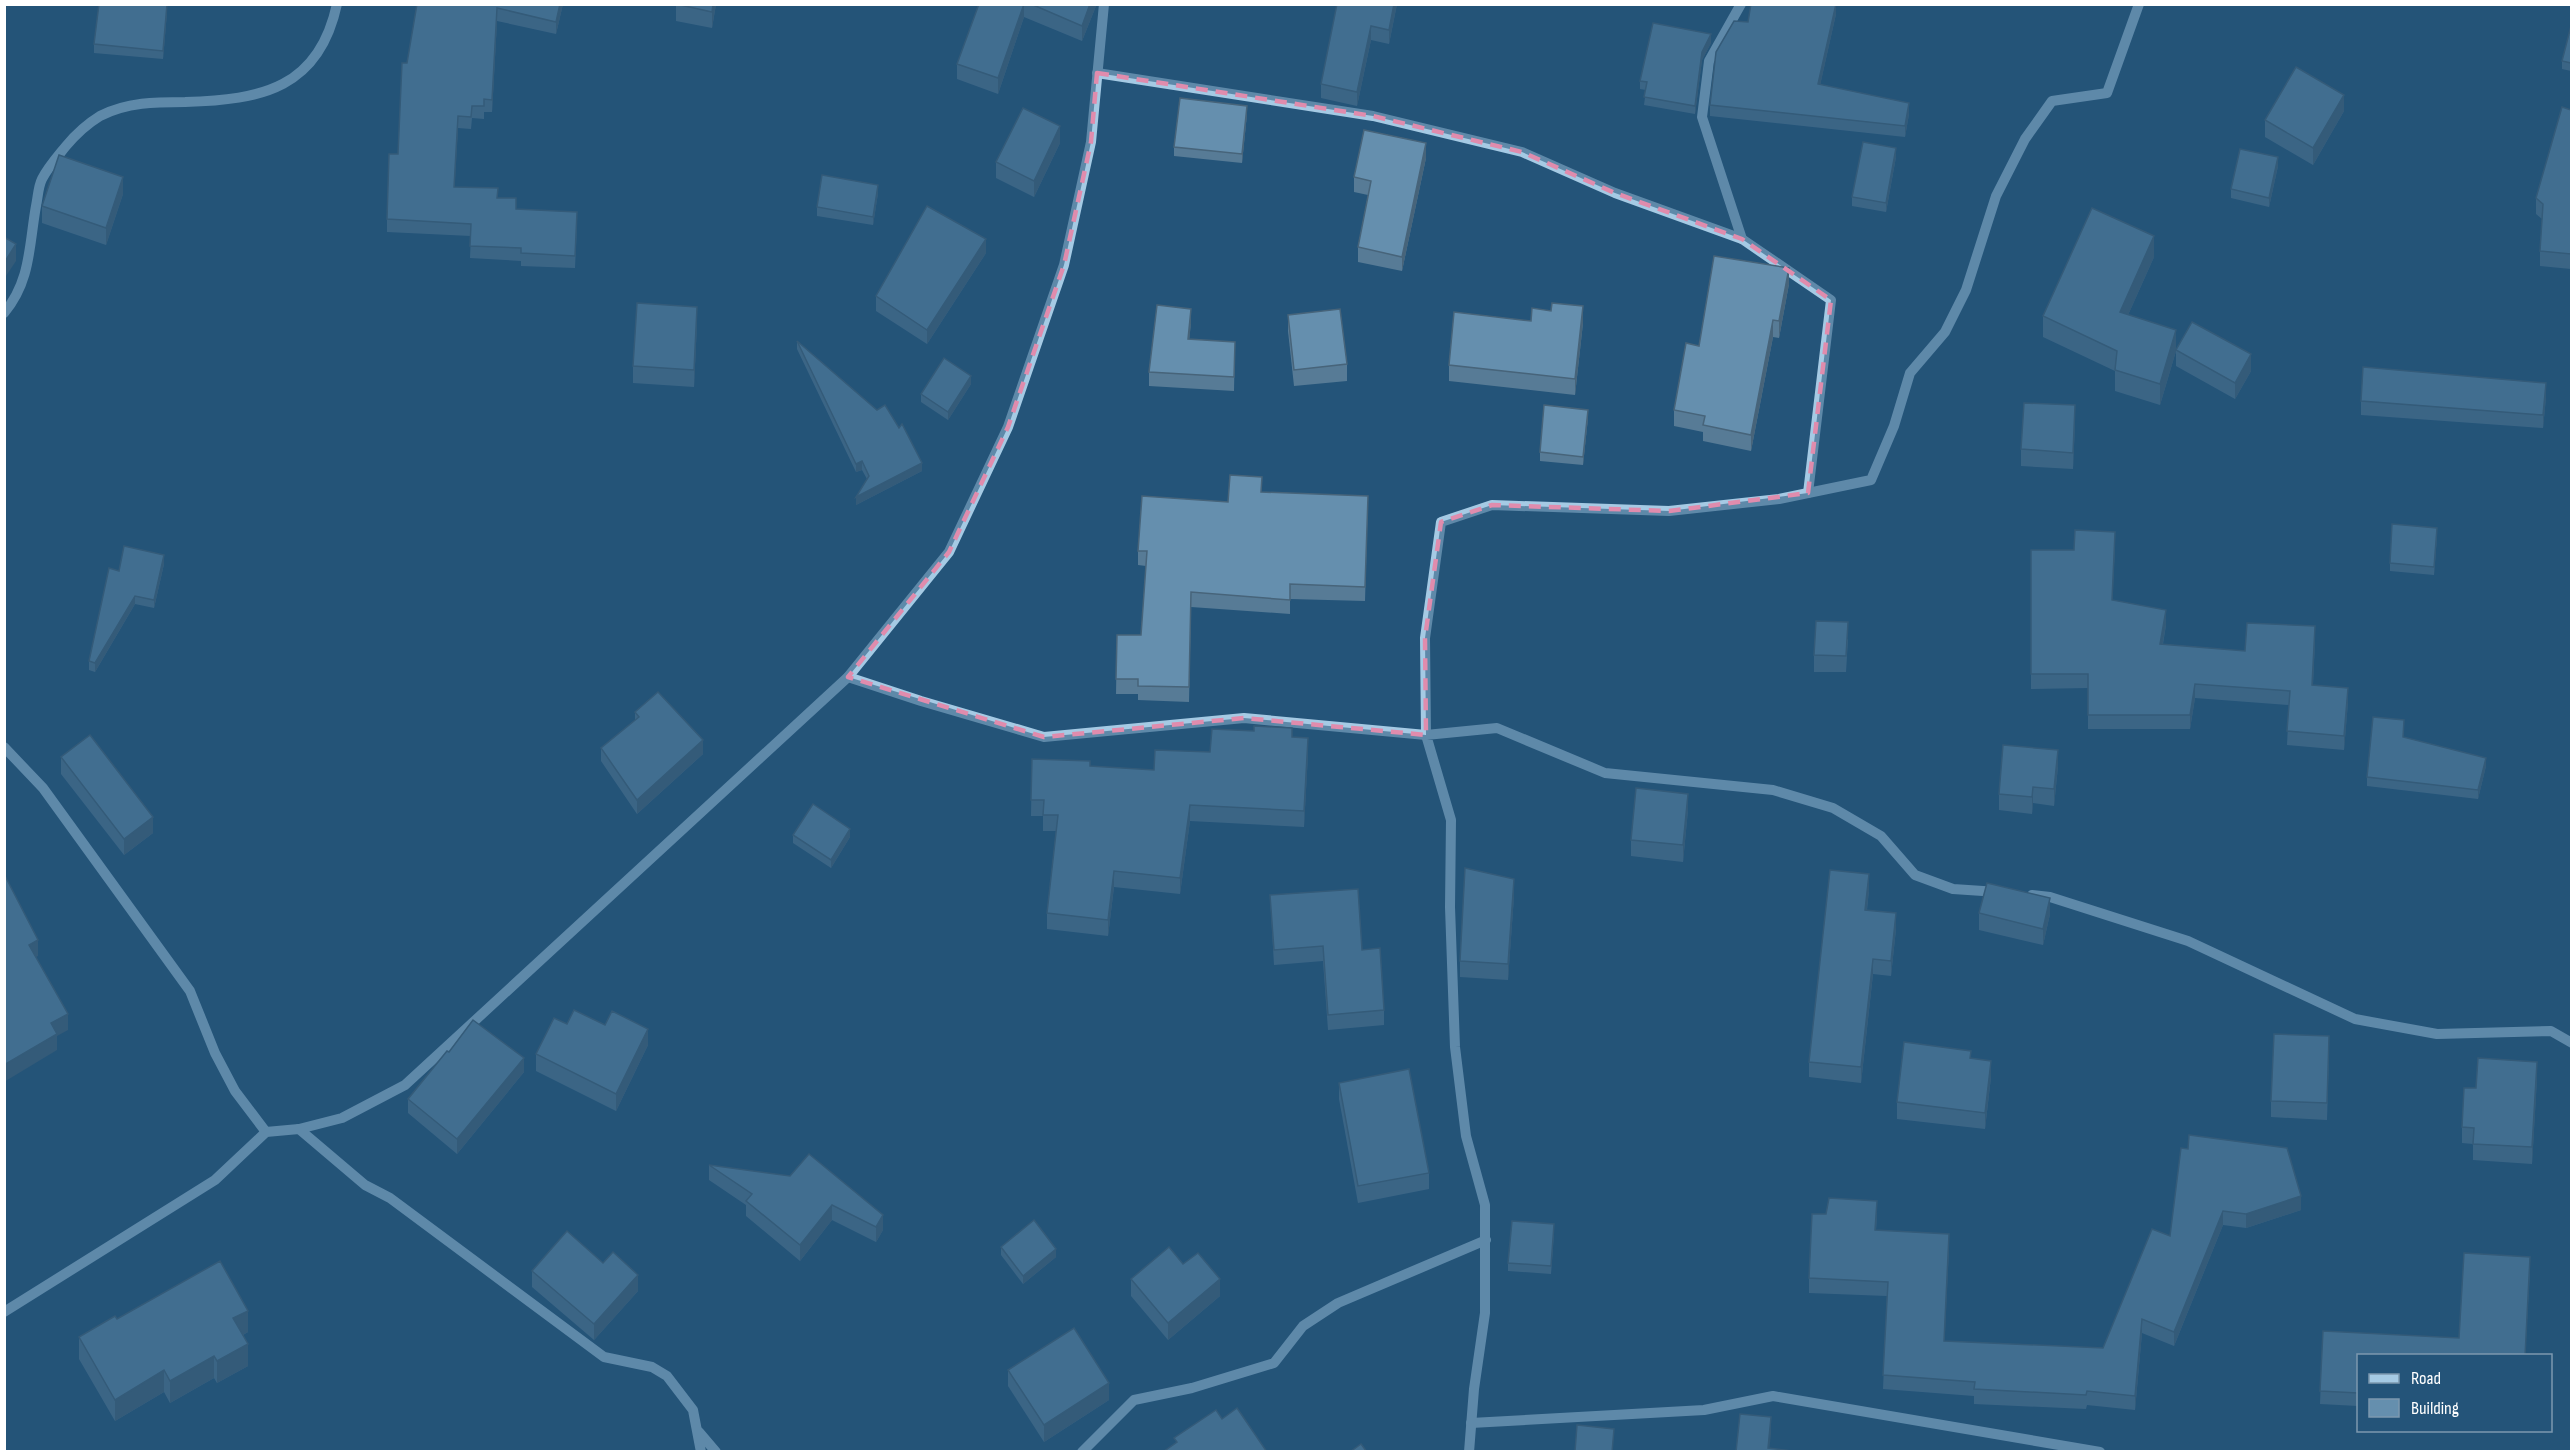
<svg xmlns="http://www.w3.org/2000/svg" width="2576" height="1456" viewBox="0 0 2576 1456" font-family="'Sofia Sans Condensed',sans-serif">
	<rect width="100%" height="100%" fill="#245479"/>
	<g fill="none" stroke-linecap="round" stroke-linejoin="round">
		<!-- minor -->
		<g stroke="#a5cae4" stroke-width="10">
			<path d="M 1741,4 L 1709,61 L 1702,117 L 1742,239 L 1831,300 L 1808,493"/>
			<path d="M 1097,73 L 1373,116 L 1522,152 L 1615,193 L 1742,239"/>
			<path d="M 4,313 C 31,281 29,245 36,206 C 38,197 38,187 42,179 C 48,167 58,156 66,146 C 76,134 87,124 100,116 C 127,102 156,102 185,102 C 262,100 319,88 337,4"/>
			<path d="M 848,677 L 921,701 L 1044,737 L 1244,718 L 1426,735 L 1425,638 L 1441,522 L 1492,505 L 1669,511 L 1779,499 L 1871,480 L 1894,426 L 1910,373 L 1945,332 L 1966,290 L 1996,196 L 2025,139 L 2052,101 L 2107,93 L 2139,4"/>
			<path d="M 4,747 L 43,788 L 190,991 L 215,1053 L 235,1091 L 266,1132"/>
			<path d="M 2032,895 L 2050,897 L 2188,941 L 2355,1019 L 2437,1034 L 2551,1031 L 2572,1043"/>
			<path d="M 299,1129 L 365,1185 L 390,1198 L 604,1357 L 652,1367 L 667,1376 L 693,1410 L 701,1452"/>
			<path d="M 4,1312 L 215,1180 L 266,1132 L 299,1129 L 342,1118 L 405,1085 L 848,677 L 949,552 L 1008,427 L 1064,265 L 1091,142 L 1104,4"/>
			<path d="M 1471,1423 L 1704,1410 L 1773,1396 L 2100,1452"/>
			<path d="M 699,1432 L 716,1452"/>
			<path d="M 1082,1452 L 1134,1400 L 1192,1388 L 1274,1363 L 1303,1326 L 1338,1303 L 1486,1240"/>
			<path d="M 1469,1452 L 1474,1389 L 1485,1313 L 1485,1205 L 1466,1136 L 1455,1047 L 1450,907 L 1451,820 L 1426,735 L 1497,728 L 1605,773 L 1773,790 L 1833,808 L 1881,836 L 1915,875 L 1953,889 L 1998,892"/>
		</g>
	</g>
	<!-- wall -->
	<g fill="#577b96">
		<path d="M 417,4 L 563,4 L 556,34 L 497,21 L 492,112 L 484,112 L 484,119 L 472,118 L 471,129 L 458,128 L 454,187 L 498,198 L 516,209 L 577,224 L 575,268 L 521,266 L 521,261 L 470,258 L 471,236 L 387,232 L 387,219 L 398,154 L 407,63 Z"/>
		<path d="M 676,4 L 716,4 L 712,28 L 676,21 Z"/>
		<path d="M 979,4 L 1096,4 L 1096,6 L 1082,41 L 1024,17 L 998,94 L 957,79 L 957,64 Z"/>
		<path d="M 1337,4 L 1397,4 L 1389,44 L 1371,40 L 1357,106 L 1321,98 L 1321,84 Z"/>
		<path d="M 167,12 L 163,59 L 94,53 L 94,44 Z"/>
		<path d="M 1836,14 L 1820,85 L 1909,114 L 1905,137 L 1710,116 L 1710,105 L 1748,22 Z"/>
		<path d="M 2571,26 L 2571,71 L 2562,69 L 2562,61 Z"/>
		<path d="M 1711,43 L 1702,60 L 1695,114 L 1644,105 L 1646,90 L 1640,89 L 1640,81 Z"/>
		<path d="M 2571,110 L 2571,269 L 2540,266 L 2540,251 L 2542,219 L 2536,214 L 2536,198 Z"/>
		<path d="M 2344,111 L 2313,165 L 2265,137 L 2265,120 Z"/>
		<path d="M 1247,114 L 1242,163 L 1174,156 L 1174,147 Z"/>
		<path d="M 1060,143 L 1034,197 L 996,178 L 996,162 Z"/>
		<path d="M 1896,157 L 1886,212 L 1852,206 L 1852,197 Z"/>
		<path d="M 1426,158 L 1402,271 L 1358,262 L 1358,247 L 1368,195 L 1354,192 L 1354,177 Z"/>
		<path d="M 2278,166 L 2269,207 L 2231,198 L 2231,189 Z"/>
		<path d="M 878,193 L 873,225 L 817,216 L 817,207 Z"/>
		<path d="M 123,194 L 106,245 L 42,223 L 42,206 Z"/>
		<path d="M 986,253 L 927,344 L 876,311 L 876,296 Z"/>
		<path d="M 2154,257 L 2128,315 L 2176,351 L 2160,405 L 2115,391 L 2115,371 L 2043,337 L 2043,316 Z"/>
		<path d="M 1789,284 L 1779,338 L 1773,337 L 1751,451 L 1703,441 L 1703,432 L 1674,426 L 1674,410 L 1699,346 Z"/>
		<path d="M 1288,315 L 1347,364 L 1347,381 L 1294,386 L 1288,331 Z"/>
		<path d="M 1531,321 L 1583,323 L 1575,395 L 1449,381 L 1449,365 Z"/>
		<path d="M 697,323 L 694,387 L 633,383 L 633,366 Z"/>
		<path d="M 1191,323 L 1189,340 L 1235,342 L 1234,391 L 1149,386 L 1149,372 Z"/>
		<path d="M 797,341 L 922,471 L 856,505 L 867,479 L 862,470 L 856,472 L 797,349 Z"/>
		<path d="M 2176,350 L 2251,371 L 2235,399 L 2176,366 Z"/>
		<path d="M 971,384 L 948,420 L 921,402 L 921,394 Z"/>
		<path d="M 2546,397 L 2543,428 L 2361,415 L 2361,401 Z"/>
		<path d="M 1588,418 L 1583,465 L 1540,461 L 1540,452 Z"/>
		<path d="M 2075,422 L 2073,469 L 2021,466 L 2021,449 Z"/>
		<path d="M 1262,492 L 1368,496 L 1365,601 L 1290,599 L 1290,614 L 1191,607 L 1189,702 L 1138,700 L 1138,694 L 1116,694 L 1117,635 L 1141,635 L 1146,566 L 1138,565 L 1138,551 L 1228,502 Z"/>
		<path d="M 2437,536 L 2434,575 L 2390,571 L 2390,563 Z"/>
		<path d="M 2115,546 L 2112,600 L 2166,625 L 2163,644 L 2245,651 L 2315,641 L 2313,685 L 2348,702 L 2344,750 L 2287,745 L 2289,705 L 2195,698 L 2190,729 L 2088,729 L 2088,688 L 2031,689 L 2031,550 L 2074,550 Z"/>
		<path d="M 164,564 L 154,608 L 135,604 L 95,672 L 89,670 L 89,661 L 119,571 Z"/>
		<path d="M 1848,639 L 1846,672 L 1814,672 L 1814,655 Z"/>
		<path d="M 635,712 L 703,754 L 637,814 L 601,761 L 601,748 L 635,720 Z"/>
		<path d="M 2404,729 L 2403,737 L 2486,766 L 2478,799 L 2367,786 L 2367,777 Z"/>
		<path d="M 1292,737 L 1308,754 L 1304,827 L 1190,821 L 1180,894 L 1114,887 L 1108,936 L 1047,929 L 1047,913 L 1056,831 L 1043,831 L 1043,816 L 1031,816 L 1032,759 L 1090,766 L 1154,770 L 1210,752 Z"/>
		<path d="M 61,757 L 153,833 L 124,855 L 61,774 Z"/>
		<path d="M 2058,766 L 2054,806 L 2033,803 L 2032,814 L 1999,810 L 1999,794 Z"/>
		<path d="M 1688,810 L 1683,862 L 1631,856 L 1631,840 Z"/>
		<path d="M 793,835 L 850,837 L 831,868 L 793,843 Z"/>
		<path d="M 1869,890 L 1867,910 L 1896,929 L 1891,976 L 1873,974 L 1861,1083 L 1809,1077 L 1809,1062 Z"/>
		<path d="M 1270,895 L 1362,950 L 1384,1010 L 1384,1025 L 1328,1030 L 1323,961 L 1274,965 Z"/>
		<path d="M 1514,896 L 1508,980 L 1460,977 L 1460,961 Z"/>
		<path d="M 1979,913 L 2050,914 L 2043,945 L 1979,930 Z"/>
		<path d="M 605,1025 L 648,1045 L 616,1111 L 536,1071 L 536,1054 Z"/>
		<path d="M 449,1052 L 524,1072 L 457,1154 L 408,1113 L 408,1099 Z"/>
		<path d="M 2329,1052 L 2327,1120 L 2271,1117 L 2271,1101 Z"/>
		<path d="M 1971,1058 L 1991,1077 L 1985,1129 L 1897,1119 L 1897,1102 Z"/>
		<path d="M 2537,1078 L 2532,1164 L 2473,1160 L 2473,1144 L 2462,1143 L 2462,1127 L 2476,1088 Z"/>
		<path d="M 1339,1083 L 1429,1173 L 1429,1189 L 1358,1203 L 1339,1099 Z"/>
		<path d="M 2181,1148 L 2301,1210 L 2246,1228 L 2223,1225 L 2174,1346 L 2142,1333 L 2135,1410 L 2087,1405 L 2086,1409 L 1974,1404 L 1974,1396 L 1883,1389 L 1887,1296 L 1809,1293 L 1809,1278 L 1826,1214 L 1877,1215 L 1876,1230 L 1949,1248 L 1944,1341 L 2103,1348 L 2170,1236 Z"/>
		<path d="M 709,1165 L 790,1176 L 883,1230 L 876,1242 L 832,1220 L 800,1261 L 746,1216 L 746,1205 L 709,1180 Z"/>
		<path d="M 1554,1232 L 1551,1274 L 1508,1271 L 1508,1263 Z"/>
		<path d="M 1001,1247 L 1056,1257 L 1023,1284 L 1001,1255 Z"/>
		<path d="M 603,1263 L 638,1291 L 594,1340 L 532,1287 L 532,1271 Z"/>
		<path d="M 1183,1264 L 1220,1296 L 1168,1340 L 1131,1296 L 1131,1279 Z"/>
		<path d="M 2530,1270 L 2525,1356 L 2358,1356 L 2358,1406 L 2320,1404 L 2323,1331 L 2459,1338 Z"/>
		<path d="M 117,1319 L 248,1332 L 243,1335 L 248,1366 L 217,1383 L 214,1378 L 170,1403 L 164,1392 L 115,1421 L 79,1359 L 79,1337 Z"/>
		<path d="M 1008,1370 L 1109,1400 L 1044,1442 L 1008,1386 Z"/>
	</g>
	<!-- shaded-wall -->
	<g fill="#47647a">
		<path d="M 167,4 L 167,12 L 163,59 L 163,51 Z"/>
		<path d="M 560,4 L 563,4 L 556,34 L 556,22 Z"/>
		<path d="M 713,4 L 716,4 L 712,28 L 712,12 Z"/>
		<path d="M 1024,4 L 1024,17 L 998,94 L 998,78 Z"/>
		<path d="M 1090,4 L 1096,4 L 1096,6 L 1082,41 L 1082,26 Z"/>
		<path d="M 1394,4 L 1397,4 L 1389,44 L 1389,30 Z"/>
		<path d="M 1836,4 L 1836,14 L 1818,95 L 1818,84 Z"/>
		<path d="M 497,8 L 497,21 L 492,112 L 492,100 Z"/>
		<path d="M 1371,26 L 1371,40 L 1357,106 L 1357,92 Z"/>
		<path d="M 1711,34 L 1711,43 L 1702,60 L 1695,114 L 1695,106 L 1702,52 Z"/>
		<path d="M 2344,95 L 2344,111 L 2313,165 L 2313,148 Z"/>
		<path d="M 1909,103 L 1909,114 L 1905,137 L 1905,126 Z"/>
		<path d="M 1247,106 L 1247,114 L 1242,163 L 1242,154 Z"/>
		<path d="M 458,116 L 458,128 L 454,199 L 454,187 Z"/>
		<path d="M 1060,126 L 1060,143 L 1034,197 L 1034,181 Z"/>
		<path d="M 1426,143 L 1426,158 L 1402,271 L 1402,257 Z"/>
		<path d="M 1896,148 L 1896,157 L 1886,212 L 1886,203 Z"/>
		<path d="M 2278,157 L 2278,166 L 2269,207 L 2269,198 Z"/>
		<path d="M 123,177 L 123,194 L 106,245 L 106,228 Z"/>
		<path d="M 878,185 L 878,193 L 873,225 L 873,217 Z"/>
		<path d="M 2154,236 L 2154,257 L 2120,333 L 2120,312 Z"/>
		<path d="M 986,239 L 986,253 L 927,344 L 927,330 Z"/>
		<path d="M 16,244 L 16,261 L 4,279 L 4,263 Z"/>
		<path d="M 1789,268 L 1789,284 L 1779,338 L 1779,321 Z"/>
		<path d="M 1583,306 L 1583,323 L 1575,395 L 1575,379 Z"/>
		<path d="M 697,307 L 697,323 L 694,387 L 694,370 Z"/>
		<path d="M 1191,309 L 1191,323 L 1188,353 L 1188,339 Z"/>
		<path d="M 1773,320 L 1773,337 L 1751,451 L 1751,435 Z"/>
		<path d="M 2176,330 L 2176,351 L 2160,405 L 2160,384 Z"/>
		<path d="M 2251,354 L 2251,371 L 2235,399 L 2235,383 Z"/>
		<path d="M 971,376 L 971,384 L 948,420 L 948,412 Z"/>
		<path d="M 2546,383 L 2546,397 L 2543,428 L 2543,415 Z"/>
		<path d="M 2075,405 L 2075,422 L 2073,469 L 2073,453 Z"/>
		<path d="M 1588,410 L 1588,418 L 1583,465 L 1583,457 Z"/>
		<path d="M 862,461 L 862,470 L 856,472 L 856,464 Z"/>
		<path d="M 922,463 L 922,471 L 856,505 L 856,497 Z"/>
		<path d="M 2437,528 L 2437,536 L 2434,575 L 2434,567 Z"/>
		<path d="M 2115,532 L 2115,546 L 2112,615 L 2112,600 Z"/>
		<path d="M 164,555 L 164,564 L 154,608 L 154,600 Z"/>
		<path d="M 135,596 L 135,604 L 95,672 L 95,663 Z"/>
		<path d="M 2166,610 L 2166,625 L 2160,658 L 2160,644 Z"/>
		<path d="M 2315,626 L 2315,641 L 2312,699 L 2312,685 Z"/>
		<path d="M 2195,684 L 2195,698 L 2190,729 L 2190,715 Z"/>
		<path d="M 2348,688 L 2348,702 L 2344,750 L 2344,736 Z"/>
		<path d="M 1308,738 L 1308,754 L 1304,827 L 1304,811 Z"/>
		<path d="M 703,740 L 703,754 L 637,814 L 637,800 Z"/>
		<path d="M 2058,750 L 2058,766 L 2054,806 L 2054,789 Z"/>
		<path d="M 2486,758 L 2486,766 L 2478,799 L 2478,790 Z"/>
		<path d="M 2033,787 L 2033,803 L 2032,814 L 2032,797 Z"/>
		<path d="M 1688,794 L 1688,810 L 1683,862 L 1683,845 Z"/>
		<path d="M 1190,805 L 1190,821 L 1180,894 L 1180,878 Z"/>
		<path d="M 153,817 L 153,833 L 124,855 L 124,839 Z"/>
		<path d="M 850,829 L 850,837 L 831,868 L 831,860 Z"/>
		<path d="M 1114,871 L 1114,887 L 1108,936 L 1108,920 Z"/>
		<path d="M 1869,874 L 1869,890 L 1865,925 L 1865,910 Z"/>
		<path d="M 1514,879 L 1514,896 L 1508,980 L 1508,964 Z"/>
		<path d="M 2050,898 L 2050,914 L 2043,945 L 2043,929 Z"/>
		<path d="M 1896,913 L 1896,929 L 1891,976 L 1891,961 Z"/>
		<path d="M 38,940 L 38,956 L 29,961 L 29,945 Z"/>
		<path d="M 1873,959 L 1873,974 L 1861,1083 L 1861,1067 Z"/>
		<path d="M 68,1014 L 68,1030 L 57,1036 L 57,1050 L 4,1082 L 4,1065 L 51,1023 Z"/>
		<path d="M 648,1029 L 648,1045 L 616,1111 L 616,1094 Z"/>
		<path d="M 524,1058 L 524,1072 L 457,1154 L 457,1139 Z"/>
		<path d="M 1991,1061 L 1991,1077 L 1985,1129 L 1985,1113 Z"/>
		<path d="M 2537,1062 L 2537,1078 L 2532,1164 L 2532,1147 Z"/>
		<path d="M 2301,1196 L 2301,1210 L 2246,1228 L 2246,1214 Z"/>
		<path d="M 1877,1201 L 1877,1215 L 1875,1244 L 1875,1230 Z"/>
		<path d="M 832,1205 L 832,1220 L 800,1261 L 800,1245 Z"/>
		<path d="M 2223,1211 L 2223,1225 L 2174,1346 L 2174,1332 Z"/>
		<path d="M 883,1215 L 883,1230 L 876,1242 L 876,1227 Z"/>
		<path d="M 1949,1234 L 1949,1248 L 1944,1355 L 1944,1341 Z"/>
		<path d="M 1056,1249 L 1056,1257 L 1023,1284 L 1023,1276 Z"/>
		<path d="M 638,1275 L 638,1291 L 594,1340 L 594,1324 Z"/>
		<path d="M 1220,1279 L 1220,1296 L 1168,1340 L 1168,1323 Z"/>
		<path d="M 248,1311 L 248,1332 L 233,1340 L 233,1318 Z"/>
		<path d="M 2142,1319 L 2142,1333 L 2135,1410 L 2135,1396 Z"/>
		<path d="M 248,1344 L 248,1366 L 217,1383 L 217,1361 Z"/>
		<path d="M 214,1356 L 214,1378 L 170,1403 L 170,1381 Z"/>
		<path d="M 164,1370 L 164,1392 L 115,1421 L 115,1400 Z"/>
		<path d="M 1109,1383 L 1109,1400 L 1044,1442 L 1044,1425 Z"/>
		<path d="M 1771,1417 L 1771,1434 L 1769,1452 L 1768,1452 Z"/>
	</g>
	<!-- building -->
	<g fill="#658fae" stroke="#47647a" stroke-width="1.5">
		<path d="M 99,4 L 167,4 L 163,51 L 94,44 Z"/>
		<path d="M 417,4 L 560,4 L 556,22 L 497,8 L 492,100 L 484,99 L 484,106 L 472,106 L 471,117 L 458,116 L 454,187 L 498,188 L 497,198 L 516,198 L 516,209 L 577,212 L 575,256 L 521,253 L 521,248 L 470,246 L 471,224 L 387,219 L 389,154 L 398,154 L 402,63 L 407,63 Z"/>
		<path d="M 676,4 L 713,4 L 712,12 Z"/>
		<path d="M 979,4 L 1024,4 L 998,78 L 957,64 Z"/>
		<path d="M 1031,4 L 1090,4 L 1082,26 Z"/>
		<path d="M 1337,4 L 1394,4 L 1389,30 L 1371,26 L 1357,92 L 1321,84 Z"/>
		<path d="M 1751,4 L 1836,4 L 1818,84 L 1909,103 L 1905,126 L 1710,105 L 1716,52 L 1734,21 L 1748,22 Z"/>
		<path d="M 1653,23 L 1711,34 L 1702,52 L 1695,106 L 1644,97 L 1647,82 L 1640,81 Z"/>
		<path d="M 2571,26 L 2571,63 L 2562,61 Z"/>
		<path d="M 2296,67 L 2344,95 L 2313,148 L 2265,120 Z"/>
		<path d="M 1180,98 L 1247,106 L 1242,154 L 1174,147 Z"/>
		<path d="M 2562,107 L 2571,110 L 2571,254 L 2540,251 L 2543,204 L 2536,198 Z"/>
		<path d="M 1023,108 L 1060,126 L 1034,181 L 996,162 Z"/>
		<path d="M 1364,130 L 1426,143 L 1402,257 L 1358,247 L 1371,181 L 1354,177 Z"/>
		<path d="M 1863,142 L 1896,148 L 1886,203 L 1852,197 Z"/>
		<path d="M 2240,149 L 2278,157 L 2269,198 L 2231,189 Z"/>
		<path d="M 59,155 L 123,177 L 106,228 L 42,206 Z"/>
		<path d="M 822,175 L 878,185 L 873,217 L 817,207 Z"/>
		<path d="M 927,206 L 986,239 L 927,330 L 876,296 Z"/>
		<path d="M 2092,208 L 2154,236 L 2120,312 L 2176,330 L 2160,384 L 2115,370 L 2117,351 L 2043,316 Z"/>
		<path d="M 4,237 L 16,244 L 4,263 Z"/>
		<path d="M 1714,256 L 1789,268 L 1779,321 L 1773,320 L 1751,435 L 1703,425 L 1705,416 L 1674,410 L 1686,343 L 1699,346 Z"/>
		<path d="M 637,303 L 697,307 L 694,370 L 633,366 Z"/>
		<path d="M 1552,303 L 1583,306 L 1575,379 L 1449,365 L 1454,312 L 1531,321 L 1532,308 L 1551,311 Z"/>
		<path d="M 1157,305 L 1191,309 L 1188,339 L 1235,342 L 1234,377 L 1149,372 Z"/>
		<path d="M 1340,309 L 1347,364 L 1294,370 L 1288,315 Z"/>
		<path d="M 2192,322 L 2251,354 L 2235,383 L 2176,350 Z"/>
		<path d="M 797,341 L 877,410 L 885,405 L 899,428 L 902,424 L 922,463 L 856,497 L 869,476 L 862,461 L 856,464 Z"/>
		<path d="M 944,358 L 971,376 L 948,412 L 921,394 Z"/>
		<path d="M 2363,367 L 2546,383 L 2543,415 L 2361,401 Z"/>
		<path d="M 2024,403 L 2075,405 L 2073,453 L 2021,449 Z"/>
		<path d="M 1544,405 L 1588,410 L 1583,457 L 1540,452 Z"/>
		<path d="M 1230,475 L 1262,477 L 1261,492 L 1368,496 L 1365,587 L 1290,584 L 1290,600 L 1191,592 L 1189,687 L 1138,686 L 1138,679 L 1116,679 L 1117,635 L 1141,635 L 1147,551 L 1138,551 L 1142,496 L 1228,502 Z"/>
		<path d="M 2392,524 L 2437,528 L 2434,567 L 2390,563 Z"/>
		<path d="M 2075,530 L 2115,532 L 2112,600 L 2166,610 L 2160,644 L 2245,651 L 2247,623 L 2315,626 L 2312,685 L 2348,688 L 2344,736 L 2287,731 L 2290,691 L 2195,684 L 2190,715 L 2088,715 L 2088,674 L 2031,674 L 2031,550 L 2074,550 Z"/>
		<path d="M 124,546 L 164,555 L 154,600 L 135,596 L 95,663 L 89,661 L 109,568 L 119,571 Z"/>
		<path d="M 1816,621 L 1848,622 L 1846,656 L 1814,655 Z"/>
		<path d="M 658,692 L 703,740 L 637,800 L 601,748 L 639,717 L 635,712 Z"/>
		<path d="M 2373,717 L 2404,720 L 2403,737 L 2486,758 L 2478,790 L 2367,777 Z"/>
		<path d="M 1254,726 L 1292,728 L 1292,737 L 1308,738 L 1304,811 L 1190,805 L 1180,878 L 1114,871 L 1108,920 L 1047,913 L 1058,815 L 1043,815 L 1044,800 L 1031,800 L 1032,759 L 1090,761 L 1090,766 L 1154,770 L 1155,750 L 1210,752 L 1212,729 L 1254,731 Z"/>
		<path d="M 90,735 L 153,817 L 124,839 L 61,757 Z"/>
		<path d="M 2003,745 L 2058,750 L 2054,789 L 2033,787 L 2032,797 L 1999,794 Z"/>
		<path d="M 1636,788 L 1688,794 L 1683,845 L 1631,840 Z"/>
		<path d="M 813,804 L 850,829 L 831,860 L 793,835 Z"/>
		<path d="M 1465,868 L 1514,879 L 1508,964 L 1460,961 Z"/>
		<path d="M 1830,870 L 1869,874 L 1865,910 L 1896,913 L 1891,961 L 1873,959 L 1861,1067 L 1809,1062 Z"/>
		<path d="M 4,874 L 38,940 L 29,945 L 68,1014 L 51,1023 L 57,1034 L 4,1065 Z"/>
		<path d="M 1987,883 L 2050,898 L 2043,929 L 1979,913 Z"/>
		<path d="M 1358,889 L 1362,950 L 1380,948 L 1384,1010 L 1328,1015 L 1323,946 L 1274,950 L 1270,895 Z"/>
		<path d="M 574,1010 L 605,1025 L 612,1011 L 648,1029 L 616,1094 L 536,1054 L 554,1018 L 567,1024 Z"/>
		<path d="M 473,1020 L 524,1058 L 457,1139 L 408,1099 L 447,1051 L 449,1052 Z"/>
		<path d="M 2274,1034 L 2329,1036 L 2327,1103 L 2271,1101 Z"/>
		<path d="M 1904,1042 L 1971,1051 L 1970,1058 L 1991,1061 L 1985,1113 L 1897,1102 Z"/>
		<path d="M 2478,1058 L 2537,1062 L 2532,1147 L 2473,1144 L 2474,1128 L 2462,1127 L 2464,1088 L 2476,1088 Z"/>
		<path d="M 1409,1069 L 1429,1173 L 1358,1186 L 1339,1083 Z"/>
		<path d="M 2189,1135 L 2287,1148 L 2301,1196 L 2246,1214 L 2223,1211 L 2174,1332 L 2142,1319 L 2135,1396 L 2087,1391 L 2086,1395 L 1974,1389 L 1975,1382 L 1883,1375 L 1888,1282 L 1809,1278 L 1812,1214 L 1826,1214 L 1829,1198 L 1877,1201 L 1875,1230 L 1949,1234 L 1944,1341 L 2103,1348 L 2152,1229 L 2170,1236 L 2181,1148 L 2188,1149 Z"/>
		<path d="M 809,1154 L 883,1215 L 876,1227 L 832,1205 L 800,1245 L 746,1201 L 752,1194 L 709,1165 L 790,1176 Z"/>
		<path d="M 1034,1220 L 1056,1249 L 1023,1276 L 1001,1247 Z"/>
		<path d="M 1512,1221 L 1554,1224 L 1551,1266 L 1508,1263 Z"/>
		<path d="M 567,1231 L 603,1263 L 613,1252 L 638,1275 L 594,1324 L 532,1271 Z"/>
		<path d="M 1169,1247 L 1183,1264 L 1198,1253 L 1220,1279 L 1168,1323 L 1131,1279 Z"/>
		<path d="M 2464,1253 L 2530,1257 L 2525,1356 L 2358,1356 L 2358,1393 L 2320,1391 L 2323,1331 L 2459,1338 Z"/>
		<path d="M 220,1261 L 248,1311 L 233,1318 L 248,1344 L 217,1361 L 214,1356 L 170,1381 L 164,1370 L 115,1400 L 79,1337 L 115,1316 L 117,1319 Z"/>
		<path d="M 1074,1328 L 1109,1383 L 1044,1425 L 1008,1370 Z"/>
		<path d="M 1237,1408 L 1267,1452 L 1163,1452 L 1177,1442 L 1174,1438 L 1216,1410 L 1222,1419 Z"/>
		<path d="M 1740,1414 L 1771,1417 L 1768,1448 L 1800,1452 L 1736,1452 Z"/>
		<path d="M 1577,1425 L 1614,1429 L 1612,1452 L 1575,1452 Z"/>
		<path d="M 1361,1444 L 1367,1452 L 1350,1452 Z"/>
	</g>
	<!-- marked area -->
	<path d="M0 0H2576V1456H0ZM 1097,73 L 1373,116 L 1522,152 L 1615,193 L 1742,239 L 1831,300 L 1808,493 L 1669,511 L 1492,505 L 1441,522 L 1425,638 L 1426,735 L 1244,718 L 1044,737 L 848,677 L 949,552 L 1008,427 L 1064,265 L 1091,142 Z" fill="#245479" fill-opacity=".55" fill-rule="evenodd"/>
	<path fill="none" stroke="#e08cad" stroke-width="4.5" stroke-dasharray="12 8" stroke-linejoin="round" d="M 1097,73 L 1373,116 L 1522,152 L 1615,193 L 1742,239 L 1831,300 L 1808,493 L 1669,511 L 1492,505 L 1441,522 L 1425,638 L 1426,735 L 1244,718 L 1044,737 L 848,677 L 949,552 L 1008,427 L 1064,265 L 1091,142 Z"/>
	<!-- border -->
	<rect width="2576" height="1456" fill="none" stroke="#ffffff" stroke-width="12"/>
	<!-- legend -->
	<rect x="2357" y="1354" width="195" height="78" fill="#245479" stroke="#7c98af" stroke-width="1.5"/>
	<rect x="2369" y="1374" width="30" height="9" fill="#a5cae4" stroke="#7c98af" stroke-width="1.5"/>
	<text x="2411" y="1384" font-size="18" fill="#ffffff">Road</text>
	<rect x="2369" y="1399" width="30" height="18" fill="#658fae" stroke="#7c98af" stroke-width="1.5"/>
	<text x="2411" y="1414" font-size="18" fill="#ffffff">Building</text>
</svg>
